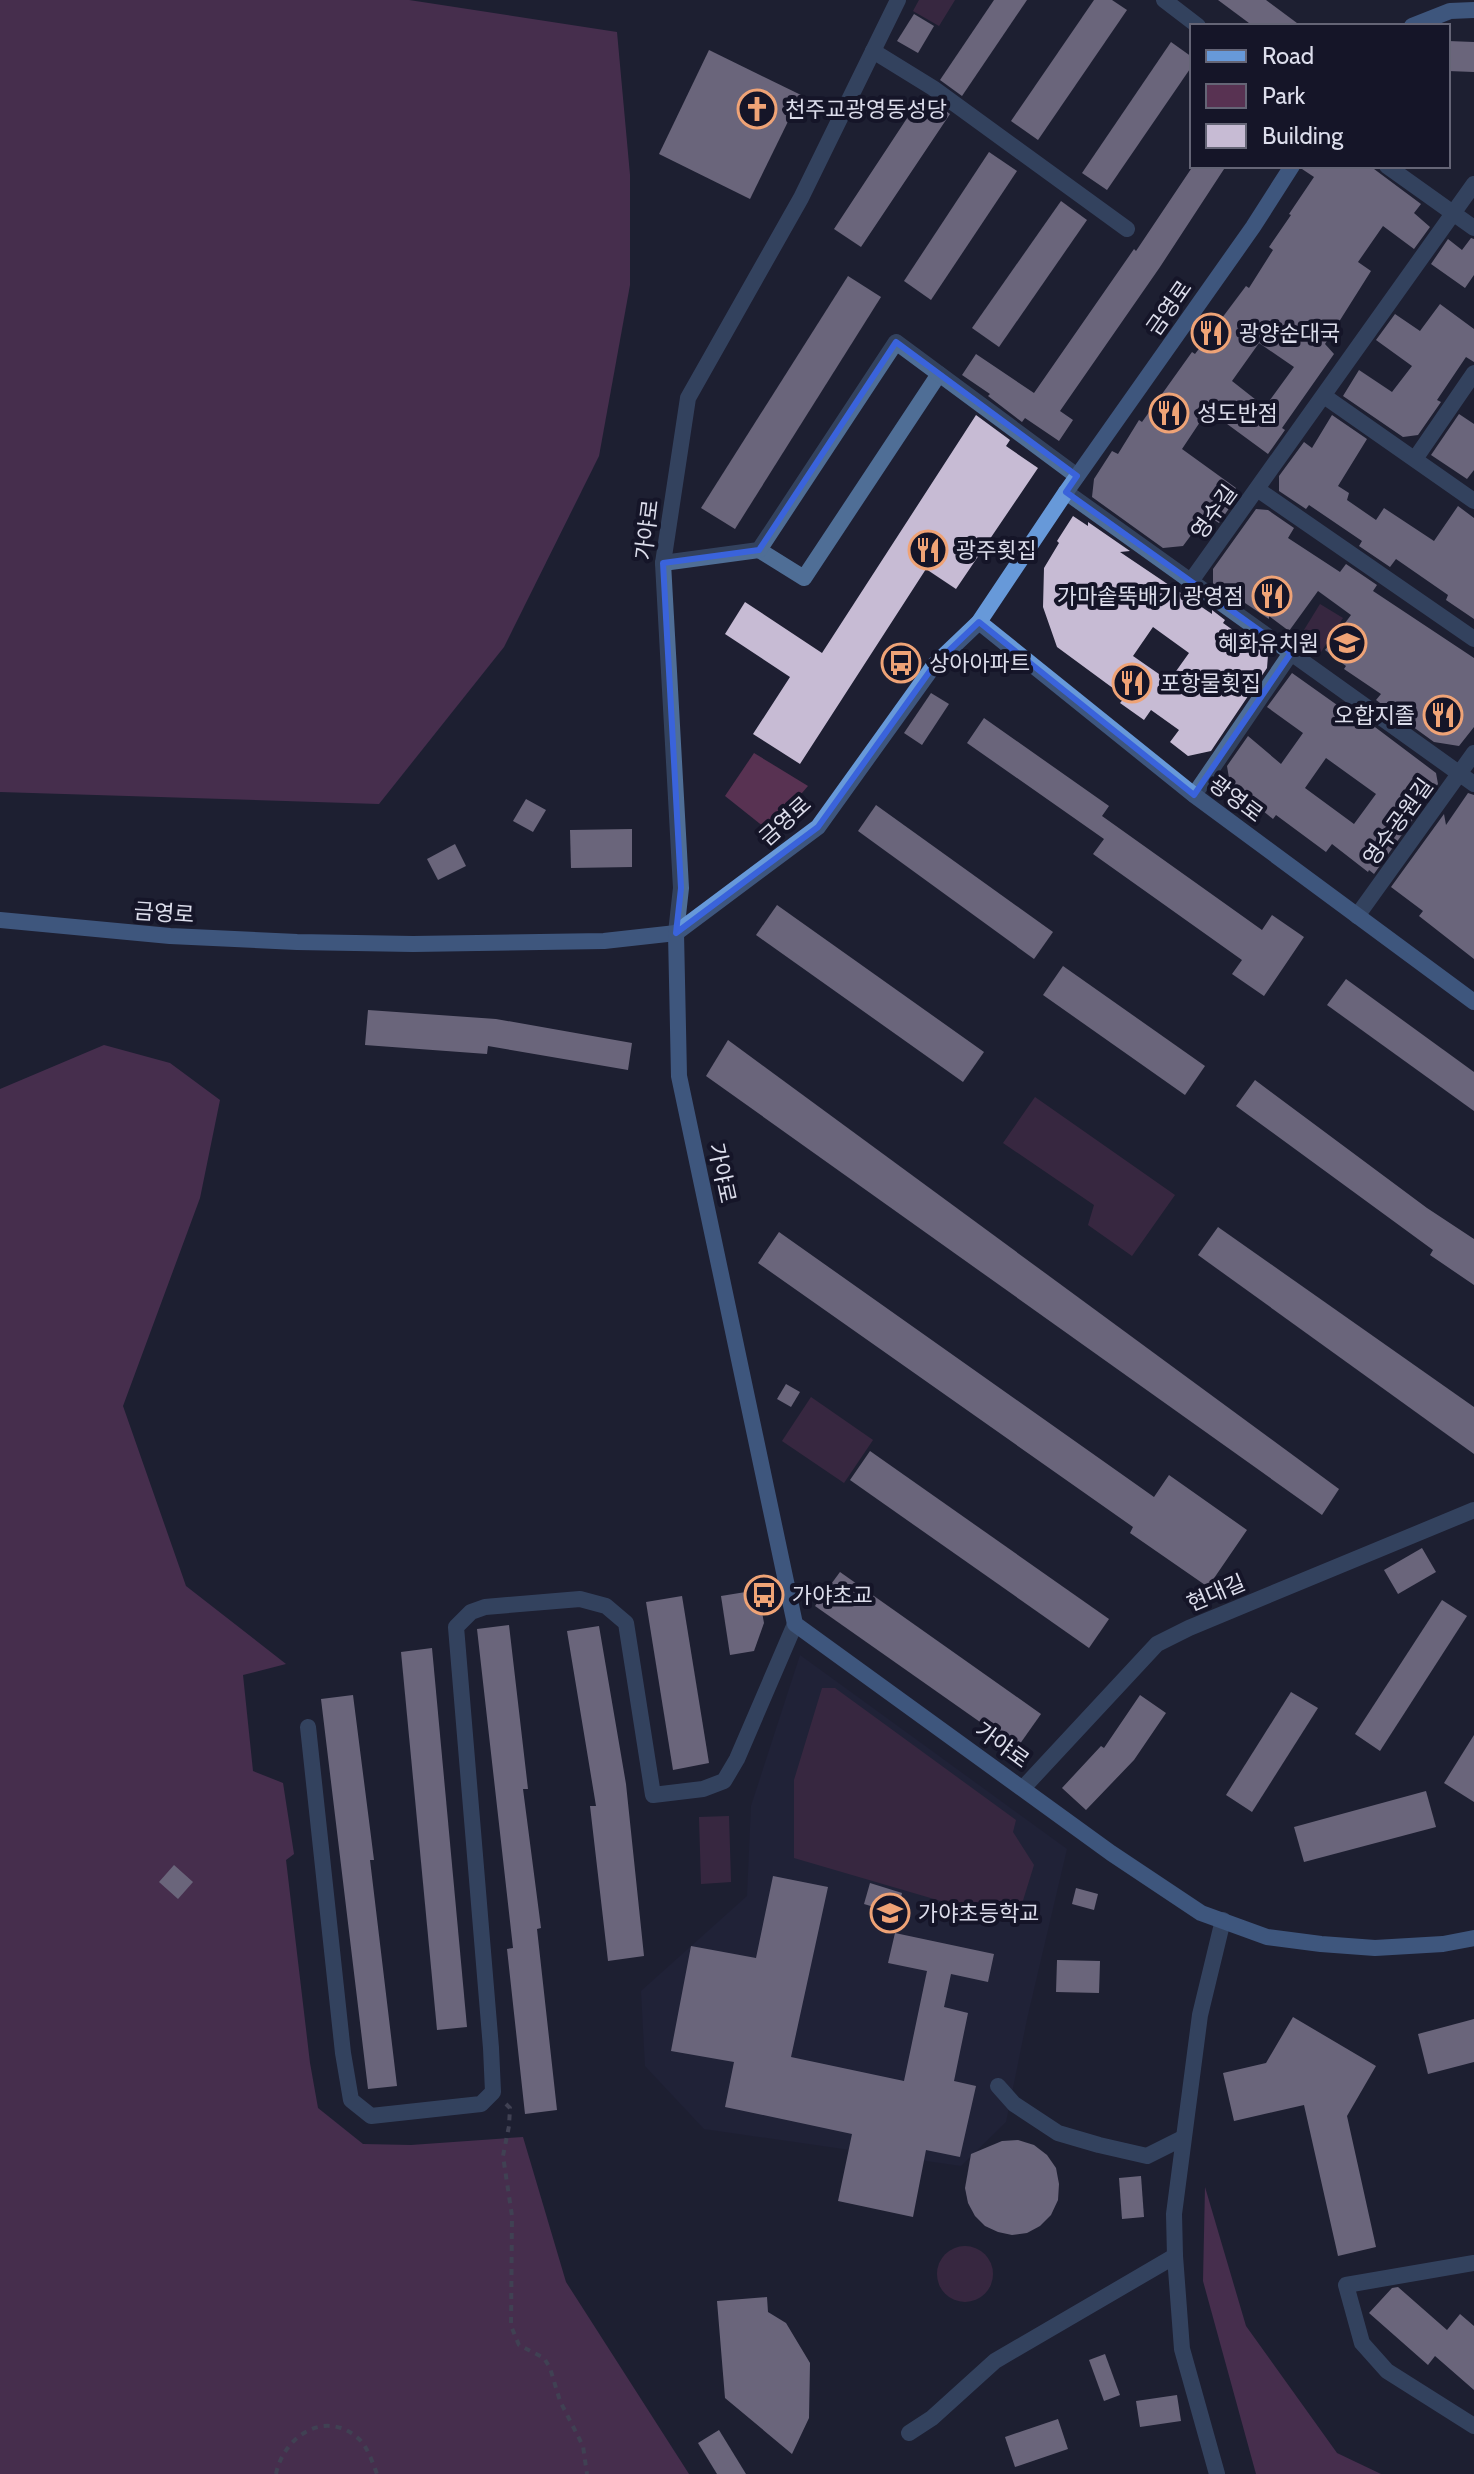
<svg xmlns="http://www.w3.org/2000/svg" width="1474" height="2474" viewBox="0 0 1474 2474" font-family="Cabin,'Noto Sans KR',sans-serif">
	<rect width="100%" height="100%" fill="#1e1f32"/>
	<!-- built -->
	<path fill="#24263f" d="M 800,1655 L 1067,1849 L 1027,2019 L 1006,2122 L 961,2166 L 704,2129 L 645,2066 L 641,1991 L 747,1896 L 751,1806 Z"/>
	<!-- green -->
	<g fill="#583252">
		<path d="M 919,0 L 955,0 L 939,26 L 913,11 Z"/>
		<path d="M 1320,604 L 1343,618 L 1321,652 L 1299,638 Z"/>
		<path d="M 754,753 L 808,786 L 769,831 L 725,796 Z"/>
		<path d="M 1035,1097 L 1175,1195 L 1132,1256 L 1088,1225 L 1094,1205 L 1003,1143 Z"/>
		<path d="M 811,1397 L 873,1440 L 844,1483 L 782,1441 Z"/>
		<path d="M 822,1688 L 835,1688 L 1016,1820 L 1013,1832 L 1034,1865 L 1016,1923 L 794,1858 L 794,1780 Z"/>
		<path d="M 729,1816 L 731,1882 L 701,1884 L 699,1817 Z"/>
		<circle cx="965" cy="2274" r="28"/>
	</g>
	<!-- forest -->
	<g fill="#784070">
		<path d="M 0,0 L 409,0 L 617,32 L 630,175 L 630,285 L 599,456 L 504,647 L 379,804 L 0,792 Z"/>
		<path d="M 104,1045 L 170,1063 L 220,1100 L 200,1198 L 123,1406 L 186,1586 L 286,1664 L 243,1675 L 253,1771 L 283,1783 L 294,1854 L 286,1860 L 310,2063 L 318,2108 L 363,2144 L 411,2145 L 523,2137 L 566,2282 L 689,2474 L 0,2474 L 0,1089 Z"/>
		<path d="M 1205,2187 L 1246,2326 L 1337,2453 L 1381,2474 L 1256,2474 L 1203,2281 Z"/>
	</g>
	<!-- building -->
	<g fill="#c7bbd4" fill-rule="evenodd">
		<path d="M 994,0 L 1027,0 L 962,96 L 940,80 Z"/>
		<path d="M 1094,0 L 1112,0 L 1127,10 L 1038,140 L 1011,121 Z"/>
		<path d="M 1218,0 L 1266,0 L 1301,26 L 1253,26 Z"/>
		<path d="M 914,14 L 934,26 L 918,53 L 897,41 Z"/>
		<path d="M 1448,41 L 1474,42 L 1474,72 L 1448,71 Z"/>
		<path d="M 1171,42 L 1192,57 L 1192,66 L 1107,190 L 1082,173 Z"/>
		<path d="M 709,50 L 801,95 L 750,199 L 659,154 Z"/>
		<path d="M 921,97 L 927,101 L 928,98 L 950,114 L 861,247 L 834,229 Z"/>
		<path d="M 989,152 L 1017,171 L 931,300 L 904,281 Z"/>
		<path d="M 1193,166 L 1226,166 L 1160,267 L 1060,411 L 1073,420 L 1059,441 L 1025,418 L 1022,422 L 988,396 L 990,394 L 962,375 L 976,354 L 1034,393 L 1134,249 L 1136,251 Z"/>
		<path d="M 1303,166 L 1370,166 L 1421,204 L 1414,213 L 1430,227 L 1414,249 L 1383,226 L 1358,262 L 1371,271 L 1325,344 L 1334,354 L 1282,428 L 1285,430 L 1268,454 L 1208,410 L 1182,449 L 1236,488 L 1222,507 L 1230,507 L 1219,523 L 1206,515 L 1183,546 L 1163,548 L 1092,497 L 1094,479 L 1112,451 L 1118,454 L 1139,420 L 1142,422 L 1192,352 L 1195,354 L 1246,286 L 1249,288 L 1273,250 L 1269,247 L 1291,215 L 1289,214 L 1314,177 L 1302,169 ZM 1259,343 L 1294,367 L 1265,407 L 1232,381 Z"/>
		<path d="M 1061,201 L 1087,220 L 999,347 L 972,328 Z"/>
		<path d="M 1471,238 L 1474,239 L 1474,275 L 1465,288 L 1431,264 L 1448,239 L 1462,250 Z"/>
		<path d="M 848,276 L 881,297 L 735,529 L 701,508 Z"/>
		<path d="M 1440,304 L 1474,329 L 1474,362 L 1466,357 L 1437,400 L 1441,402 L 1418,435 L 1403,437 L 1343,396 L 1359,370 L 1392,392 L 1412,366 L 1376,340 L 1395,314 L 1420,331 Z"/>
		<path d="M 1459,414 L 1474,424 L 1474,470 L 1467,479 L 1431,455 Z"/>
		<path d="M 976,415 L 1010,440 L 1006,446 L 1038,468 L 956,589 L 926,569 L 800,764 L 753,734 L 790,677 L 725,634 L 745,602 L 822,653 Z"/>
		<path d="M 1332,415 L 1367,439 L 1338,486 L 1349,493 L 1347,500 L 1376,520 L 1384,508 L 1434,541 L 1458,506 L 1474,518 L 1474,619 L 1446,600 L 1448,595 L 1396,559 L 1390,567 L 1359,546 L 1362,541 L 1309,505 L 1306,509 L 1279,491 L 1279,476 L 1304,442 L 1312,448 Z"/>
		<path d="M 1256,509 L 1268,510 L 1294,528 L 1288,538 L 1340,572 L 1346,564 L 1377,585 L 1373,591 L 1474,658 L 1474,727 L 1459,746 L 1434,742 L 1376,700 L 1381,694 L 1344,669 L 1346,666 L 1325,650 L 1351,615 L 1318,591 L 1289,631 L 1269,616 L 1269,619 L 1239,599 L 1238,602 L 1213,584 L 1213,569 Z"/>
		<path d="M 1073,516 L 1088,526 L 1088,522 L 1130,551 L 1120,552 L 1212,614 L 1212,610 L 1225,620 L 1223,623 L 1268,655 L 1267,668 L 1211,751 L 1188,756 L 1170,742 L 1179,730 L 1151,710 L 1144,720 L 1120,703 L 1125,697 L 1057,647 L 1043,607 L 1044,568 L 1059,543 L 1057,541 ZM 1153,627 L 1189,653 L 1169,681 L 1133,656 Z"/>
		<path d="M 1292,673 L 1361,722 L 1363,718 L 1436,773 L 1438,784 L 1374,874 L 1369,870 L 1368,872 L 1332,844 L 1326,852 L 1276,815 L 1273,819 L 1230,784 L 1227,766 L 1248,736 L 1281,764 L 1303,733 L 1267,707 ZM 1326,758 L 1376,794 L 1354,824 L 1305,788 Z"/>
		<path d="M 931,693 L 949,704 L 922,745 L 904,733 Z"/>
		<path d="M 984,718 L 1109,806 L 1102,816 L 1262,930 L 1272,915 L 1304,937 L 1264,996 L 1232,974 L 1242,960 L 1093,854 L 1104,839 L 967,743 Z"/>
		<path d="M 1468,793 L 1474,795 L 1474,959 L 1419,916 L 1423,911 L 1391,887 L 1444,814 L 1446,825 Z"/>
		<path d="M 526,799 L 546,810 L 533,832 L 513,821 Z"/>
		<path d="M 876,805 L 1053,932 L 1034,959 L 858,831 Z"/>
		<path d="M 632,829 L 632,867 L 571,868 L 570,830 Z"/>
		<path d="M 455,844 L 466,866 L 438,880 L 427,859 Z"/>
		<path d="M 777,905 L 984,1052 L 963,1082 L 756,935 Z"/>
		<path d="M 1063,966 L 1205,1066 L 1185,1095 L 1043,995 Z"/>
		<path d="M 1346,979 L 1474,1072 L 1474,1111 L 1327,1005 Z"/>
		<path d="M 368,1010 L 496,1019 L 632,1043 L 628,1070 L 488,1046 L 487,1054 L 365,1045 Z"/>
		<path d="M 728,1040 L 1339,1489 L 1322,1515 L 706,1076 Z"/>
		<path d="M 1255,1080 L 1427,1208 L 1474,1239 L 1474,1285 L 1430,1255 L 1433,1250 L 1236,1106 Z"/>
		<path d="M 1218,1227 L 1474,1407 L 1474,1454 L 1198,1255 Z"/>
		<path d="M 779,1232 L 1154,1497 L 1169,1475 L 1247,1530 L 1208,1587 L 1130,1533 L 1133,1527 L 758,1263 Z"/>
		<path d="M 786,1384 L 800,1392 L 791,1407 L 777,1399 Z"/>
		<path d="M 870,1451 L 1109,1619 L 1089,1648 L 850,1480 Z"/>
		<path d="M 1422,1548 L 1436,1572 L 1398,1594 L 1384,1570 Z"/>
		<path d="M 840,1572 L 1041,1714 L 1017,1748 L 815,1606 Z"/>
		<path d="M 758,1590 L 764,1623 L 754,1651 L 730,1655 L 721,1596 Z"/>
		<path d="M 682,1596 L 709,1763 L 673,1770 L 646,1602 Z"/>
		<path d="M 1442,1600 L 1467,1616 L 1380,1751 L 1355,1734 Z"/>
		<path d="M 509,1625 L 528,1789 L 523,1789 L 541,1928 L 537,1929 L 557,2110 L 525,2114 L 507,1949 L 513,1948 L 477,1629 Z"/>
		<path d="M 599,1626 L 626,1784 L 644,1956 L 608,1961 L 590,1806 L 596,1806 L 567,1631 Z"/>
		<path d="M 432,1648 L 467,2027 L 437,2030 L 401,1652 Z"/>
		<path d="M 1291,1692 L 1318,1708 L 1252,1812 L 1226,1795 Z"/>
		<path d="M 353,1695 L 374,1860 L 370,1860 L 397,2086 L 368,2089 L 321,1699 Z"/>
		<path d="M 1140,1695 L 1166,1713 L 1134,1760 L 1086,1810 L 1062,1788 L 1101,1746 L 1104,1748 Z"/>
		<path d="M 1474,1735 L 1474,1802 L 1444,1783 Z"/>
		<path d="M 1426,1791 L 1436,1827 L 1304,1862 L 1294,1827 Z"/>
		<path d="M 174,1865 L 193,1882 L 178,1899 L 159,1882 Z"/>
		<path d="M 773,1876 L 828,1887 L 791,2057 L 904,2081 L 927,1971 L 888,1963 L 895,1933 L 994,1954 L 988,1982 L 951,1974 L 944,2007 L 968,2013 L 954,2081 L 976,2086 L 960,2157 L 926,2150 L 913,2217 L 838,2201 L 852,2134 L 725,2107 L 734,2062 L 671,2051 L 691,1946 L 756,1958 Z"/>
		<path d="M 870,1883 L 902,1893 L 897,1914 L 864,1904 Z"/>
		<path d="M 1076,1888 L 1098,1894 L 1094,1910 L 1072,1904 Z"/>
		<path d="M 1057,1960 L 1100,1961 L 1099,1993 L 1056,1992 Z"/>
		<path d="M 1293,2017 L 1376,2066 L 1347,2116 L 1376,2247 L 1338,2256 L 1304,2105 L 1234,2121 L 1223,2073 L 1266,2063 Z"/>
		<path d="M 1474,2019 L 1474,2062 L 1428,2074 L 1418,2034 Z"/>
		<path d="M 1018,2140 L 1034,2145 L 1047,2155 L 1056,2168 L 1059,2184 L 1058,2200 L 1051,2215 L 1040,2226 L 1027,2233 L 1012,2235 L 998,2232 L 985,2226 L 975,2216 L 968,2203 L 965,2188 L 971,2154 L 1002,2141 Z"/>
		<path d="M 1141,2176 L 1144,2217 L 1122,2219 L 1119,2178 Z"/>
		<path d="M 1398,2287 L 1447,2330 L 1460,2314 L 1474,2326 L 1474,2390 L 1435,2356 L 1428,2365 L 1369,2313 L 1392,2288 Z"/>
		<path d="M 767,2297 L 768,2312 L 786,2323 L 810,2363 L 809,2418 L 792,2454 L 725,2398 L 717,2301 Z"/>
		<path d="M 1105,2354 L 1120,2395 L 1104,2401 L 1089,2360 Z"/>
		<path d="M 1177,2395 L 1181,2421 L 1140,2427 L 1136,2401 Z"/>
		<path d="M 1058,2419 L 1068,2449 L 1015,2467 L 1005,2437 Z"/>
		<path d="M 719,2430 L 746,2474 L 717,2474 L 698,2443 Z"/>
	</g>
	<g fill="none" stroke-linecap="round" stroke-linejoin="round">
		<!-- path -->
		<g stroke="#6a6b7c" stroke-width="4" stroke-dasharray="6 6" stroke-linecap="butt">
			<path d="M 506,2104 L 510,2108 L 509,2126 L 503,2156 L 512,2216 L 511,2326 L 519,2345 L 544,2358 L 550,2368 L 560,2401 L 583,2446 L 587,2474"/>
			<path d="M 276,2474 C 284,2435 327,2408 360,2440 C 368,2448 373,2464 377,2474"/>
		</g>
		<!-- street -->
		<g stroke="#4f6e96" stroke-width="16">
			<path d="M 1164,0 L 1198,26"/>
			<path d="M 873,51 L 933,88 L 1127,229"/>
			<path d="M 1387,166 L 1474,228"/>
			<path d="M 1324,396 L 1474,501"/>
			<path d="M 1415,459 L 1474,373"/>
			<path d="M 1257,489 L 1474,639"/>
			<path d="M 1066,492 L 1474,784"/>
			<path d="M 759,550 L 804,578 L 939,374"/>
			<path d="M 663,563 L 759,550 L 896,342 L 1077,476"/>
			<path d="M 1191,581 L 1474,184"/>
			<path d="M 1194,795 L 1291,653"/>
			<path d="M 1357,916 L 1474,753"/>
			<path d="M 676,933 L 681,888 L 663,563 L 688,398 L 801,198 L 898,0"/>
			<path d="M 308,1727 L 343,2053 L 351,2100 L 371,2116 L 481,2104 L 493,2092 L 491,2048 L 456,1627 L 471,1612 L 485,1607 L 580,1599 L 606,1606 L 626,1623 L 653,1795 L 703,1789 L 724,1781 L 737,1759 L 795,1624"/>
			<path d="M 1024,1787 L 1157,1644 L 1189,1628 L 1474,1510"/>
			<path d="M 998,2086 L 1014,2104 L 1058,2133 L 1099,2145 L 1147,2156 L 1183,2138"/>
			<path d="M 1474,2263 L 1346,2285 L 1362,2343 L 1387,2371 L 1474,2426"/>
			<path d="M 909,2433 L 932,2418 L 995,2361 L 1175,2256"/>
			<path d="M 1217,2474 L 1182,2349 L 1175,2256 L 1174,2214 L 1200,2015 L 1223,1920"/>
		</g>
		<!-- secondary -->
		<g stroke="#6799d9" stroke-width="16">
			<path d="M 1412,26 L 1450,11 L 1474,10"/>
			<path d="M 979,622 L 1194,795 L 1474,1002"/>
			<path d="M 0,920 L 170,936 L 297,942 L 413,944 L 604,941 L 676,933 L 818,827 L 935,664 L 979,622 L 1066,492 L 1253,227 L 1292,166"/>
			<path d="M 676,933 L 679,1076 L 795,1624 L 1111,1853 L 1201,1913 L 1267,1937 L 1321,1944 L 1375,1948 L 1443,1944 L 1474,1938"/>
		</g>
	</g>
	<!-- marked area -->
	<path d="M0 0H1474V2474H0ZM 896,342 L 1077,476 L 1066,492 L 1291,653 L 1194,795 L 979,622 L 935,664 L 818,827 L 676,933 L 681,888 L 663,563 L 759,550 Z" fill="#1e1f32" fill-opacity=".55" fill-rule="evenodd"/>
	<path fill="none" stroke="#3a63db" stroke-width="6" stroke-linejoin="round" d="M 896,342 L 1077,476 L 1066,492 L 1291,653 L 1194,795 L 979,622 L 935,664 L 818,827 L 676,933 L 681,888 L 663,563 L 759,550 Z"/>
	<!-- icons -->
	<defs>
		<symbol id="church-ring" viewBox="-11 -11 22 22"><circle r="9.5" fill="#151528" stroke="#efa376" stroke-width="1.5"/><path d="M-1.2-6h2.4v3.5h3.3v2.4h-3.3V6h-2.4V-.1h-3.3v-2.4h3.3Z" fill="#efa376"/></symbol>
		<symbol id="restaurant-ring" viewBox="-11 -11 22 22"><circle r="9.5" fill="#151528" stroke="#efa376" stroke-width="1.5"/><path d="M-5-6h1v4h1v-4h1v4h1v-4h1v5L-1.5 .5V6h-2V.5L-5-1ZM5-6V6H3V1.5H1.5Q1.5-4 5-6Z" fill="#efa376"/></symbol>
		<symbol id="school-ring" viewBox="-11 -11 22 22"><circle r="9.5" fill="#151528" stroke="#efa376" stroke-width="1.5"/><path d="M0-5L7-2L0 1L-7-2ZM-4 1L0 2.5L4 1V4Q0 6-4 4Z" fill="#efa376"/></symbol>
		<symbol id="bus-ring" viewBox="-11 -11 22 22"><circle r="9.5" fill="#151528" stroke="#efa376" stroke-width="1.5"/><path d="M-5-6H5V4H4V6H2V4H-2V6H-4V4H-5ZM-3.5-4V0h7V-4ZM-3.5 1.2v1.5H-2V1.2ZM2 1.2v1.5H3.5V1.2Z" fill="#efa376"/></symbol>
	</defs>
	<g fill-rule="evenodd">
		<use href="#church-ring" x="735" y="87" width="44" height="44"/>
		<use href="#restaurant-ring" x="1189" y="311" width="44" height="44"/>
		<use href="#restaurant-ring" x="1147" y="391" width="44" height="44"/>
		<use href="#restaurant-ring" x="906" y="528" width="44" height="44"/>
		<use href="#restaurant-ring" x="1250" y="574" width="44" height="44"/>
		<use href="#school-ring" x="1325" y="621" width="44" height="44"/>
		<use href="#bus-ring" x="879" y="641" width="44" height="44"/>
		<use href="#restaurant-ring" x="1110" y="661" width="44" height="44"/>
		<use href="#restaurant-ring" x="1421" y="693" width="44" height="44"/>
		<use href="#bus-ring" x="742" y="1573" width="44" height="44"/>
		<use href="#school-ring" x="868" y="1891" width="44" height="44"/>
	</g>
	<g text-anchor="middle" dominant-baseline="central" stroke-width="8" stroke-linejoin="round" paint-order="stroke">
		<!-- poi labels -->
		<g font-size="22" fill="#dcddeb" stroke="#151528" text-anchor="start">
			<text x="785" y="109">천주교광영동성당</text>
			<text x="1239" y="333">광양순대국</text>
			<text x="1197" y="413">성도반점</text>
			<text x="956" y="550">광주횟집</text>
			<text x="1244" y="596" text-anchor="end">가마솥뚝배기 광영점</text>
			<text x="1319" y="643" text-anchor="end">혜화유치원</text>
			<text x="929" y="663">상아아파트</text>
			<text x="1160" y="683">포항물횟집</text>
			<text x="1415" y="715" text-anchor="end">오합지졸</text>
			<text x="792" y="1595">가야초교</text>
			<text x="918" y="1913">가야초등학교</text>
		</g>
		<!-- street labels -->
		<g font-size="22" fill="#dcddeb" stroke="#151528">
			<text transform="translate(1169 308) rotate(-55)">금영로</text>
			<text transform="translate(1214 512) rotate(-54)">영수길</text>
			<text transform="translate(647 530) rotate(-83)">가야로</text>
			<text transform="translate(1236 799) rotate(37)">광영로</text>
			<text transform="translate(785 821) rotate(-42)">금영로</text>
			<text transform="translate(1398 822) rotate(-54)">영수공원길</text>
			<text transform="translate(164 913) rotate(4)">금영로</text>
			<text transform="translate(722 1173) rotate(78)">가야로</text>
			<text transform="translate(1216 1593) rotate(-23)">현대길</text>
			<text transform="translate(1002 1745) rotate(36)">가야로</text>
		</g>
	</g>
	<!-- legend -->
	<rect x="1190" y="24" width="260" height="144" fill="#151528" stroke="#656576" stroke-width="2"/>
	<rect x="1206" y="50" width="40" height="12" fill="#6799d9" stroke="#656576" stroke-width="2"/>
	<text x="1262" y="64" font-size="24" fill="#dcddeb">Road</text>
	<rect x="1206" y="84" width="40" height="24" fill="#583252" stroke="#656576" stroke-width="2"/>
	<text x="1262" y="104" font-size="24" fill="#dcddeb">Park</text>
	<rect x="1206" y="124" width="40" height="24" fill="#c7bbd4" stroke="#656576" stroke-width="2"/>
	<text x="1262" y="144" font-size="24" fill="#dcddeb">Building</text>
</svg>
